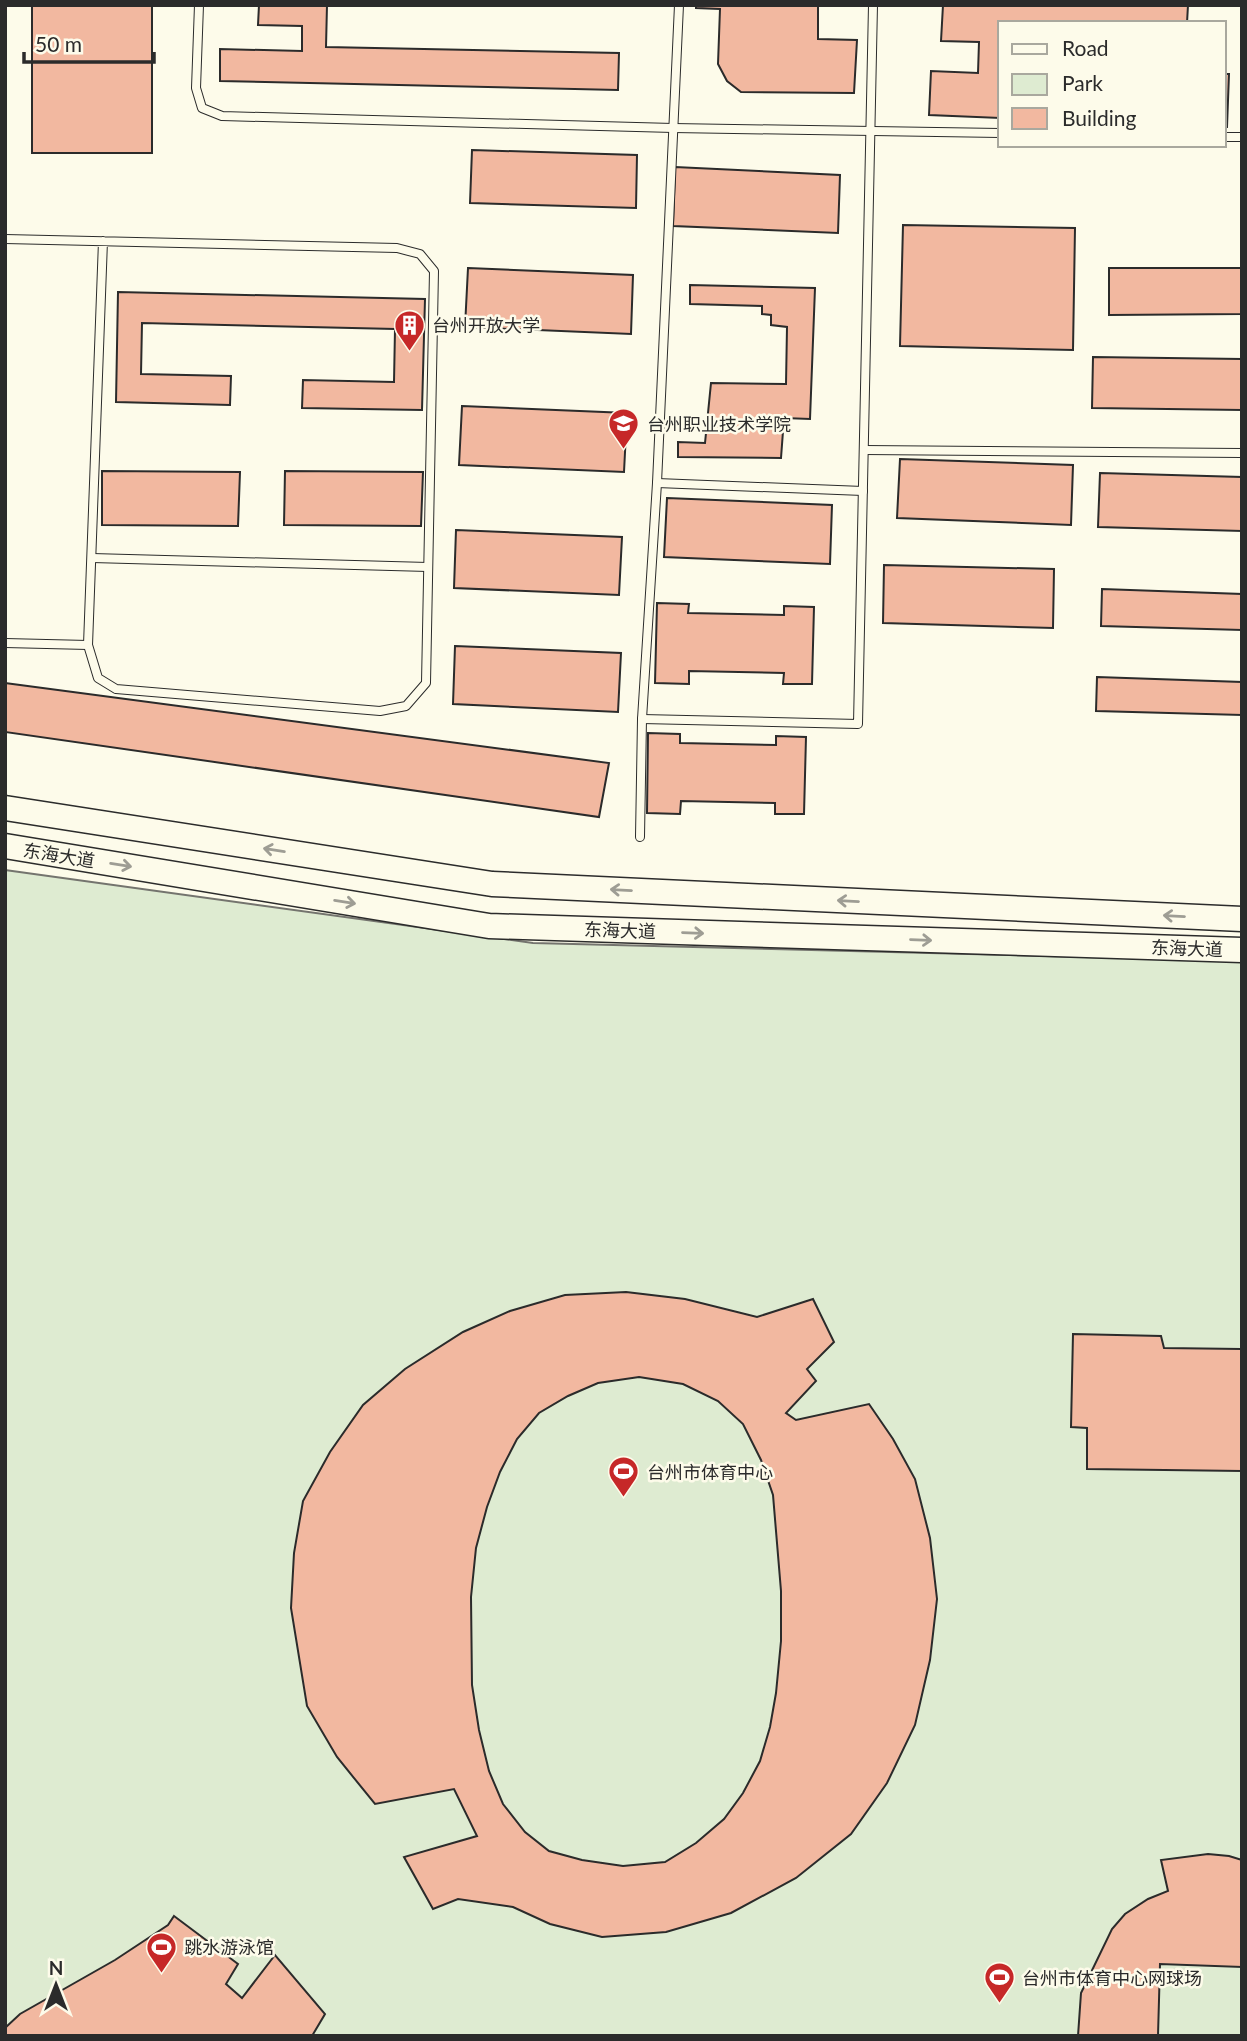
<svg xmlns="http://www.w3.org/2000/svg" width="1247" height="2041" viewBox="0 0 1247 2041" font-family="Lato,'Noto Sans SC',sans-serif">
	<rect width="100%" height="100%" fill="#fdfbea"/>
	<!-- green -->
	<path fill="#deebd1" stroke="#74746e" stroke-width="2" d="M 5,870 L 533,943 L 1242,961 L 1242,2036 L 5,2036 Z"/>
	<!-- building -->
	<g fill="#f2b8a0" stroke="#2b2b2b" stroke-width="2" fill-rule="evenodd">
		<rect x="32" y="5" width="120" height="148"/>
		<path d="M 259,5 L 327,5 L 326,47 L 619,53 L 618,90 L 220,81 L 220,49 L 302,51 L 302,26 L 258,25 Z"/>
		<path d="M 696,5 L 818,5 L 818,39 L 857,40 L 854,93 L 741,92 L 727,81 L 718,64 L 720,9 L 696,8 Z"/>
		<path d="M 943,5 L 1188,5 L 1187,23 L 1000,23 L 1000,118 L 929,115 L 931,71 L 978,73 L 979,42 L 941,41 Z"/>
		<path d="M 1224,74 L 1229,74 L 1227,127 L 1224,127 Z"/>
		<path d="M 472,150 L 637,155 L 636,208 L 470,203 Z"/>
		<path d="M 675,167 L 840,175 L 838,233 L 673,226 Z"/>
		<path d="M 903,225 L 1075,228 L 1073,350 L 900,346 Z"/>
		<path d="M 468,268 L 633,275 L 631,334 L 465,327 Z"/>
		<path d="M 1109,268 L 1242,268 L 1242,314 L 1109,315 Z"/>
		<path d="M 690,285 L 815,288 L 810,419 L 784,418 L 781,458 L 678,457 L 678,442 L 705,443 L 711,383 L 786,384 L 787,327 L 771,325 L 771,315 L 762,314 L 762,306 L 690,304 Z"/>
		<path d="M 118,292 L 425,299 L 422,410 L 302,408 L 303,380 L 394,382 L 395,329 L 142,323 L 141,374 L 231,376 L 230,405 L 116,402 Z"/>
		<path d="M 1093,357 L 1242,359 L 1242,410 L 1092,408 Z"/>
		<path d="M 462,406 L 627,413 L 624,472 L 459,465 Z"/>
		<path d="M 900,459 L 1073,465 L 1071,525 L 897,518 Z"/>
		<path d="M 102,471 L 240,472 L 238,526 L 102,525 Z"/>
		<path d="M 285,471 L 423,472 L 421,526 L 284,525 Z"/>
		<path d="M 1100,473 L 1242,477 L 1242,531 L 1098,527 Z"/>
		<path d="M 667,498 L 832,505 L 830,564 L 664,557 Z"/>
		<path d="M 456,530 L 622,537 L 619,595 L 454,588 Z"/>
		<path d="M 884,565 L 1054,569 L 1053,628 L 883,623 Z"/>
		<path d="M 1102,589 L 1242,594 L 1242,630 L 1101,626 Z"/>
		<path d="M 657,603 L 689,604 L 688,613 L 784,615 L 784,606 L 814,607 L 812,684 L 783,684 L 784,673 L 689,671 L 689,684 L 655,683 Z"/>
		<path d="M 455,646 L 621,653 L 618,712 L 453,704 Z"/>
		<path d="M 1097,677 L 1242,682 L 1242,715 L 1096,711 Z"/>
		<path d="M 5,683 L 609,763 L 599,817 L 5,732 Z"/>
		<path d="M 648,733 L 680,734 L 680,743 L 776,745 L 776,736 L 806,737 L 804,814 L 775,814 L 775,803 L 681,801 L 680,814 L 647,813 Z"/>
		<path d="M 626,1292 L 685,1299 L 757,1317 L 813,1299 L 834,1342 L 807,1369 L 816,1381 L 786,1413 L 796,1420 L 869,1404 L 893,1439 L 915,1479 L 930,1538 L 937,1599 L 930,1660 L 915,1725 L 887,1783 L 851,1834 L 796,1878 L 731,1913 L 666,1932 L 602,1937 L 550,1924 L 513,1907 L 458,1899 L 433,1909 L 404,1857 L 477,1836 L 454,1789 L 375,1804 L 337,1757 L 307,1706 L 291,1608 L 294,1553 L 303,1501 L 330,1452 L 363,1405 L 405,1369 L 463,1332 L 510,1311 L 565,1295 ZM 639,1377 L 683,1384 L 718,1401 L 743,1424 L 761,1460 L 773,1495 L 781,1591 L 781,1641 L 776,1693 L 770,1727 L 760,1761 L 743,1793 L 724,1819 L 696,1843 L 665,1862 L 623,1866 L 582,1860 L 549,1851 L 525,1832 L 503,1804 L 489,1771 L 479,1730 L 472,1685 L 471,1597 L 476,1548 L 487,1507 L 500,1472 L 517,1439 L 539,1413 L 568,1396 L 598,1383 Z"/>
		<path d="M 1073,1334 L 1161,1336 L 1164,1348 L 1241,1349 L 1242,1338 L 1242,1471 L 1087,1469 L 1087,1428 L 1071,1427 Z"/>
		<path d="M 1208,1854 L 1229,1856 L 1242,1860 L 1242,1967 L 1160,1964 L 1158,2036 L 1078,2036 L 1081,1993 L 1112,1929 L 1125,1914 L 1148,1899 L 1168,1891 L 1161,1860 Z"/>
		<path d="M 174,1916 L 238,1964 L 226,1984 L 242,1998 L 275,1955 L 325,2014 L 312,2036 L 5,2036 L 5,2028 L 20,2014 L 115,1960 L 168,1925 Z"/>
	</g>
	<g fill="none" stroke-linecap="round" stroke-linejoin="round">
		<defs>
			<g id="lane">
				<path d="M 199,5 L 196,88 L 202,108 L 222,116 L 673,128 L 1000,133"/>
				<path d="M 1224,137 L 1242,137"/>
				<path d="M 5,239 L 397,248 L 420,254 L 434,271 L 426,683 L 406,706 L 380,711 L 116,689 L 98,678 L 88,645 L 103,241"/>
				<path d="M 864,450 L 1242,453"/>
				<path d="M 657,483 L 863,491"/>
				<path d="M 92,558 L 428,567"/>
				<path d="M 5,643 L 88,645"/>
				<path d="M 642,719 L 858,724 L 873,5"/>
				<path d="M 640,837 L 642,719 L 657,483 L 679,5"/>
			</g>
			<g id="primary">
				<path d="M 5,808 L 492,884 L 1242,919"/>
				<path d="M 5,846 L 489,926 L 1242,950"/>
			</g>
		</defs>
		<!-- lane casing -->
		<use href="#lane" stroke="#2b2b2b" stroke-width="10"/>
		<!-- primary casing -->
		<use href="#primary" stroke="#2b2b2b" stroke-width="27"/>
		<!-- lane -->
		<use href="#lane" stroke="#fdfbea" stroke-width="8"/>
		<!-- primary -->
		<use href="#primary" stroke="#fdfbea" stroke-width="24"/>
	</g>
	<!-- one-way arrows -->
	<defs><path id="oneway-shaft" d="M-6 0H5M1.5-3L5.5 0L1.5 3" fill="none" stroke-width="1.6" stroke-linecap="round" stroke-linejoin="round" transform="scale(1.75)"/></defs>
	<g stroke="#9e9d94">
		<use href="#oneway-shaft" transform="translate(274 850) rotate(-171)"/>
		<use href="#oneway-shaft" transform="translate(121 865) rotate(9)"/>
		<use href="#oneway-shaft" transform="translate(621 890) rotate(-177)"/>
		<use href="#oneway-shaft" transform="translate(848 901) rotate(-177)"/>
		<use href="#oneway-shaft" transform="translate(345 902) rotate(9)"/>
		<use href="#oneway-shaft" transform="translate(1174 916) rotate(-177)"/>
		<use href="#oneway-shaft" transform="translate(693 933) rotate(2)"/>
		<use href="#oneway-shaft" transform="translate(921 940) rotate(2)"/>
	</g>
	<!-- icons -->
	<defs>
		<symbol id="building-pin" viewBox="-11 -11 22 30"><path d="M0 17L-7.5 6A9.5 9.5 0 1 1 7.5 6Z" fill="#c62828" stroke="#fdfbea"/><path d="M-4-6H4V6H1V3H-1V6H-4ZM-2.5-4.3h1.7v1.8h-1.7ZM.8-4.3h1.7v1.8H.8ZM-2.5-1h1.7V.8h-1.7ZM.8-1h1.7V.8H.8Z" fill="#fff"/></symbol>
		<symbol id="university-pin" viewBox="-11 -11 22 30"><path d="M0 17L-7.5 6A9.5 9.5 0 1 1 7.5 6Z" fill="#c62828" stroke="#fdfbea"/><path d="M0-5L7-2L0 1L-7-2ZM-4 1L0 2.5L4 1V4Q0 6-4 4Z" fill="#fff"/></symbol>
		<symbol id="stadium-pin" viewBox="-11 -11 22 30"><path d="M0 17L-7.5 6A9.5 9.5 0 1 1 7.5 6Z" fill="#c62828" stroke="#fdfbea"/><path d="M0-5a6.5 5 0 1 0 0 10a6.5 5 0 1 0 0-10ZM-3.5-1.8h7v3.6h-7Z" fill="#fff"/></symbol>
	</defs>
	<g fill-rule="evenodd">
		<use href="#building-pin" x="392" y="308" width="35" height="47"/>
		<use href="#university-pin" x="606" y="406" width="35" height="47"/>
		<use href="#stadium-pin" x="606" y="1454" width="35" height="47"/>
		<use href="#stadium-pin" x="144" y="1930" width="35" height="47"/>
		<use href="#stadium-pin" x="982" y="1960" width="35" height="47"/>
	</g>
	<g text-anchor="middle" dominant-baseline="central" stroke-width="5" stroke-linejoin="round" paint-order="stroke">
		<!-- poi labels -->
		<g font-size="18" fill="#2b2b2b" stroke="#fdfbea" text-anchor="start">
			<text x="432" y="325">台州开放大学</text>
			<text x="647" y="424">台州职业技术学院</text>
			<text x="647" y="1472">台州市体育中心</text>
			<text x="184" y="1947">跳水游泳馆</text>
			<text x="1022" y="1978">台州市体育中心网球场</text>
		</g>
		<!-- street labels -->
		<g font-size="18" fill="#2b2b2b" stroke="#fdfbea">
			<text transform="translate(59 855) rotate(9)">东海大道</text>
			<text transform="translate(620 930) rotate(2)">东海大道</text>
			<text transform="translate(1187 948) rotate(2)">东海大道</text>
		</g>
	</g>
	<!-- border -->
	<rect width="1247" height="2041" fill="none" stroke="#2b2b2b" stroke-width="14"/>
	<!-- legend -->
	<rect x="998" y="21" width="228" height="126" fill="#fdfbea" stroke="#a9a89e" stroke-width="2"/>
	<rect x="1012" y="44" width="35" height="10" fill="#fdfbea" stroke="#a9a89e" stroke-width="2"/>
	<text x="1062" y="56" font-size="21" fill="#2b2b2b">Road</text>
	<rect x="1012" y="74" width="35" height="21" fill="#deebd1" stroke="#a9a89e" stroke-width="2"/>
	<text x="1062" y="91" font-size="21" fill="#2b2b2b">Park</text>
	<rect x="1012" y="108" width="35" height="21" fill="#f2b8a0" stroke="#a9a89e" stroke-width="2"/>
	<text x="1062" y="126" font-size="21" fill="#2b2b2b">Building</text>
	<!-- north arrow -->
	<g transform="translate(56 1985)" stroke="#fdfbea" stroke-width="5" paint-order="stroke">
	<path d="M0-5L12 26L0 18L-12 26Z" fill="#2b2b2b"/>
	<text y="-10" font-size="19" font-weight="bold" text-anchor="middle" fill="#2b2b2b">N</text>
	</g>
	<!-- scale -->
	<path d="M24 52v10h130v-10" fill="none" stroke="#2b2b2b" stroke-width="3.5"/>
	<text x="35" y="52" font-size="21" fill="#2b2b2b" stroke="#fdfbea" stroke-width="5" paint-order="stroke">50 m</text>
</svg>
